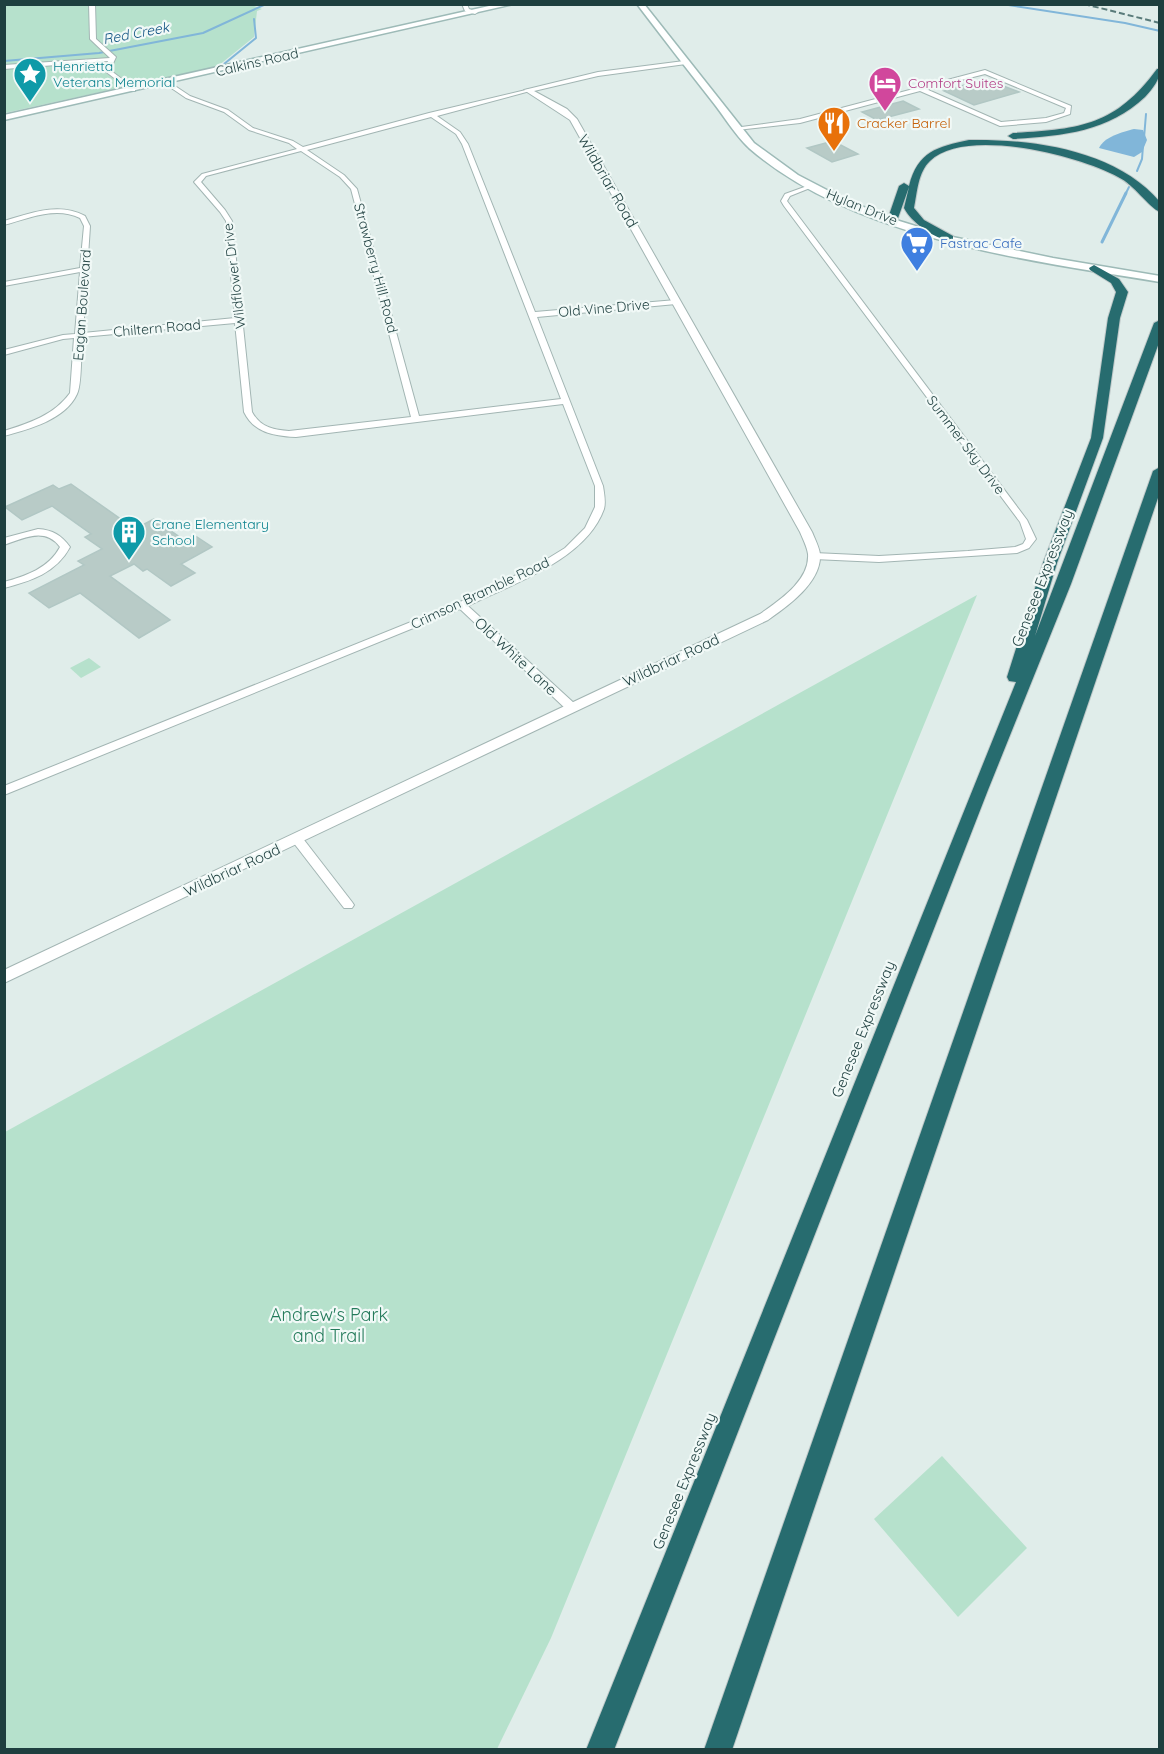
<svg xmlns="http://www.w3.org/2000/svg" width="1164" height="1754" viewBox="0 0 1164 1754" font-family="Quicksand,sans-serif">
	<rect width="100%" height="100%" fill="#e0edea"/>
	<!-- green -->
	<g fill="#b6e1cc">
		<path d="M 258,4 L 254,6 L 262,9 L 257,11 L 254,37 L 218,66 L 5,113 L 5,5 Z"/>
		<path d="M 977,595 L 551,1638 L 497,1749 L 5,1749 L 5,1132 Z"/>
		<path d="M 89,658 L 101,667 L 81,678 L 70,668 Z"/>
		<path d="M 942,1456 L 1027,1548 L 958,1617 L 874,1519 Z"/>
	</g>
	<!-- water -->
	<path fill="#81b6d9" d="M 1134,129 L 1143,130 L 1147,140 L 1142,152 L 1134,157 L 1099,148 C 1104,137 1122,132 1134,129 Z"/>
	<g fill="none" stroke-linecap="round" stroke-linejoin="round">
		<!-- stream-far1 -->
		<g stroke="#81b6d9" stroke-width="2">
			<path d="M 1002,4 L 1125,23 L 1160,31"/>
			<path d="M 4,61 L 99,53 L 203,33 L 266,4"/>
			<path d="M 224,64 L 256,38 L 254,19"/>
			<path d="M 1144,138 L 1146,114"/>
			<path d="M 1137,171 L 1142,159 L 1143,146"/>
			<path d="M 1125,195 L 1129,187"/>
		</g>
		<!-- stream -->
		<path stroke="#81b6d9" stroke-width="3" d="M 1102,242 L 1126,193"/>
	</g>
	<!-- building -->
	<g fill="#b8cbc7" stroke="#b1c7c4" stroke-width="1.5">
		<path d="M 985,79 L 1019,92 L 974,105 L 944,91 Z"/>
		<path d="M 903,101 L 919,109 L 877,120 L 862,112 Z"/>
		<path d="M 833,141 L 858,154 L 832,162 L 807,148 Z"/>
		<path d="M 71,484 L 135,529 L 154,519 L 184,540 L 194,535 L 212,547 L 181,564 L 195,573 L 171,586 L 147,569 L 143,571 L 134,564 L 110,576 L 170,620 L 139,638 L 80,593 L 49,608 L 29,593 L 84,565 L 78,561 L 102,549 L 85,537 L 91,534 L 52,506 L 22,520 L 5,507 L 53,485 L 59,489 Z"/>
	</g>
	<g fill="none" stroke-linecap="round" stroke-linejoin="round">
		<defs>
			<g id="minor">
				<path d="M 89,4 L 95,4 L 96,39 L 116,57 L 110,70 L 135,89 L 135,91 L 131,91 L 105,71 L 108,61 L 4,69 L 4,65 L 110,58 L 90,39 Z"/>
				<path d="M 462,4 L 467,4 L 469,9 L 478,12 L 475,14 L 465,11 Z"/>
				<path d="M 985,70 L 1071,106 L 1070,114 L 1046,122 L 1000,126 L 920,91 L 800,123 L 737,130 L 734,128 L 800,119 ZM 985,74 L 1066,108 L 1064,113 L 1046,118 L 1001,122 L 926,89 Z"/>
				<path d="M 166,80 L 190,96 L 228,110 L 253,128 L 293,141 L 303,147 L 429,113 L 530,89 L 530,91 L 437,116 L 460,132 L 468,144 L 535,312 L 676,300 L 680,302 L 676,304 L 537,317 L 603,486 C 604,493 606,502 604,509 C 586,560 512,584 468,606 L 575,704 L 576,707 L 575,710 L 567,710 L 460,609 L 4,795 L 4,786 L 458,603 L 539,564 L 565,548 L 585,528 L 595,507 L 595,486 L 563,404 L 296,437 C 274,436 254,433 244,412 L 235,323 L 82,337 C 81,350 82,385 77,394 C 65,420 29,429 4,436 L 4,431 C 30,423 54,415 70,393 L 74,338 L 63,339 L 4,355 L 4,350 L 63,335 L 75,334 L 80,272 L 4,286 L 4,282 L 80,268 L 84,226 L 80,218 C 56,206 29,218 4,225 L 4,221 C 31,213 59,202 85,216 L 90,226 L 83,333 L 235,318 L 226,221 L 220,212 L 194,182 L 202,174 L 297,149 L 289,143 L 249,130 L 224,112 L 186,98 L 164,83 ZM 431,117 L 456,134 L 462,144 L 561,399 L 419,416 L 357,189 L 344,175 L 307,150 ZM 301,151 L 340,177 L 351,189 L 411,417 L 289,431 C 273,430 260,427 252,412 L 232,221 L 225,210 L 201,182 L 206,176 Z"/>
				<path d="M 810,185 L 815,186 L 790,196 L 787,201 L 790,205 L 1027,520 L 1036,539 L 1029,548 L 1017,553 L 879,562 L 814,559 L 809,556 L 814,553 L 879,556 L 968,551 L 1015,547 L 1023,544 L 1026,539 L 1020,522 L 784,206 L 781,201 L 785,194 Z"/>
				<path d="M 38,529 C 53,530 61,535 70,547 C 56,573 31,581 4,588 L 4,582 C 26,576 49,568 60,547 C 45,527 24,538 4,545 L 4,538 Z"/>
				<path d="M 297,835 L 301,836 L 352,902 L 354,905 L 352,908 L 344,908 L 293,842 L 291,839 Z"/>
			</g>
			<path id="tertiary" d="M 684,61 L 686,64 L 598,76 L 534,91 L 567,109 L 577,119 L 812,532 C 815,539 819,547 820,554 C 822,582 788,606 768,620 L 4,983 L 4,970 L 760,614 C 778,601 810,581 808,554 C 807,547 803,539 800,532 L 570,120 L 524,90 L 598,72 Z"/>
			<g id="secondary">
				<path d="M 498,4 L 513,4 L 4,120 L 4,115 Z"/>
				<path d="M 637,4 L 644,4 L 754,143 L 798,175 L 846,200 L 896,220 L 948,236 L 1053,258 L 1160,276 L 1160,282 C 1027,260 854,239 749,148 C 735,135 724,116 712,101 C 687,69 662,37 637,4 Z"/>
			</g>
			<g id="motorway">
				<path d="M 1157,69 L 1160,69 C 1160,80 1153,88 1145,97 C 1108,132 1061,136 1013,139 L 1008,136 L 1013,133 C 1080,129 1115,126 1157,69 Z"/>
				<path d="M 969,140 C 1033,139 1116,150 1160,202 L 1160,212 C 1148,207 1135,185 1118,177 C 1080,156 965,126 930,161 C 918,172 917,193 914,208 L 924,220 L 953,236 L 953,240 C 937,242 911,222 904,208 L 909,187 L 897,221 L 888,223 L 887,221 L 899,186 L 904,183 L 909,186 C 918,151 937,147 969,140 Z"/>
				<path d="M 1094,265 L 1119,279 L 1128,292 L 1120,318 L 1103,438 L 1057,563 L 1035,636 L 1154,323 L 1160,320 L 1160,340 L 1071,584 L 988,790 L 614,1750 L 586,1750 L 1016,682 L 1009,681 L 1007,677 L 1043,563 L 1091,438 L 1108,318 L 1116,292 L 1111,283 L 1090,270 L 1089,268 Z"/>
				<path d="M 1160,467 L 1160,492 L 732,1750 L 704,1750 L 1153,471 Z"/>
			</g>
		</defs>
		<!-- minor casing -->
		<use href="#minor" stroke="#a2b5b3" stroke-width="2"/>
		<!-- tertiary casing -->
		<use href="#tertiary" stroke="#a2b5b3" stroke-width="2"/>
		<!-- secondary casing -->
		<use href="#secondary" stroke="#9dbab7" stroke-width="3"/>
		<!-- motorway casing -->
		<use href="#motorway" stroke="#c0c9c9" stroke-width="2"/>
		<!-- minor -->
		<use href="#minor" fill="#fff" fill-rule="evenodd"/>
		<!-- tertiary -->
		<use href="#tertiary" fill="#fff" fill-rule="evenodd"/>
		<!-- secondary -->
		<use href="#secondary" fill="#fff" fill-rule="evenodd"/>
		<!-- motorway -->
		<use href="#motorway" fill="#276c6f" fill-rule="evenodd"/>
		<!-- rail -->
		<path stroke="#597b7a" stroke-width="2" stroke-dasharray="6 3" stroke-linecap="butt" d="M 1084,4 L 1160,23"/>
	</g>
	<!-- icons -->
	<defs>
		<symbol id="sight-pin" viewBox="-11 -11 22 30"><path d="M0 17L-7.5 6A9.5 9.5 0 1 1 7.5 6Z" fill="#0f9aa8" stroke="#f1f9f7"/><path d="M0-6L1.8-2.2L6-1.7L2.9 1.2L3.7 5.4L0 3.3L-3.7 5.4L-2.9 1.2L-6-1.7L-1.8-2.2Z" fill="#fff"/></symbol>
		<symbol id="hotel-pin" viewBox="-11 -11 22 30"><path d="M0 17L-7.5 6A9.5 9.5 0 1 1 7.5 6Z" fill="#d1479c" stroke="#f1f9f7"/><path d="M-6-4.5h1.5V1H6V5H4.5V3h-9V5H-6ZM-4 0a1.8 1.8 0 1 1 3.6 0ZM.5 0V-2.5h3Q6-2.5 6 0Z" fill="#fff"/></symbol>
		<symbol id="restaurant-pin" viewBox="-11 -11 22 30"><path d="M0 17L-7.5 6A9.5 9.5 0 1 1 7.5 6Z" fill="#e8710a" stroke="#f1f9f7"/><path d="M-5-6h1v4h1v-4h1v4h1v-4h1v5L-1.5 .5V6h-2V.5L-5-1ZM5-6V6H3V1.5H1.5Q1.5-4 5-6Z" fill="#fff"/></symbol>
		<symbol id="supermarket-pin" viewBox="-11 -11 22 30"><path d="M0 17L-7.5 6A9.5 9.5 0 1 1 7.5 6Z" fill="#3f7fe0" stroke="#f1f9f7"/><path d="M-6-5.5h2.5l.6 2H6L4.5 2H-2.5L-4.4-4H-6ZM-1.5 3.2a1.3 1.3 0 1 0 .1 0ZM3 3.2a1.3 1.3 0 1 0 .1 0Z" fill="#fff"/></symbol>
		<symbol id="building-pin" viewBox="-11 -11 22 30"><path d="M0 17L-7.5 6A9.5 9.5 0 1 1 7.5 6Z" fill="#0f9aa8" stroke="#f1f9f7"/><path d="M-4-6H4V6H1V3H-1V6H-4ZM-2.5-4.3h1.7v1.8h-1.7ZM.8-4.3h1.7v1.8H.8ZM-2.5-1h1.7V.8h-1.7ZM.8-1h1.7V.8H.8Z" fill="#fff"/></symbol>
	</defs>
	<g fill-rule="evenodd">
		<use href="#sight-pin" x="11" y="55" width="38" height="52"/>
		<use href="#hotel-pin" x="866" y="64" width="38" height="52"/>
		<use href="#restaurant-pin" x="815" y="104" width="38" height="52"/>
		<use href="#supermarket-pin" x="898" y="224" width="38" height="52"/>
		<use href="#building-pin" x="110" y="513" width="38" height="52"/>
	</g>
	<g text-anchor="middle" dominant-baseline="central" stroke-width="4.5" stroke-linejoin="round" paint-order="stroke">
		<!-- far-water labels -->
		<g font-size="14" font-style="italic" fill="#115483" stroke="#f1f9f7">
			<text transform="translate(136 33) rotate(-11)">Red Creek</text>
		</g>
		<!-- far-street labels -->
		<g font-size="14" fill="#1e3f3f" stroke="#f1f9f7">
			<text transform="translate(257 62) rotate(-13)">Calkins Road</text>
			<text transform="translate(862 207) rotate(22)">Hylan Drive</text>
			<text transform="translate(376 268) rotate(75)">Strawberry Hill Road</text>
			<text transform="translate(234 276) rotate(-97)">Wildflower Drive</text>
			<text transform="translate(82 305) rotate(-86)">Eagan Boulevard</text>
			<text transform="translate(604 308) rotate(-5)">Old Vine Drive</text>
			<text transform="translate(157 328) rotate(-5)">Chiltern Road</text>
			<text transform="translate(966 445) rotate(53)">Summer Sky Drive</text>
			<text transform="translate(480 593) rotate(-25)">Crimson Bramble Road</text>
		</g>
		<!-- far-culture labels -->
		<g font-size="14" fill="#0d838f" stroke="#f1f9f7" text-anchor="start">
			<text x="53" y="66">Henrietta<tspan x="53" dy="16">Veterans Memorial</tspan></text>
			<text x="152" y="524">Crane Elementary<tspan x="152" dy="16">School</tspan></text>
		</g>
		<!-- far-hotel labels -->
		<g font-size="14" fill="#b23c85" stroke="#f1f9f7" text-anchor="start">
			<text x="908" y="83">Comfort Suites</text>
		</g>
		<!-- far-food labels -->
		<g font-size="14" fill="#c56008" stroke="#f1f9f7" text-anchor="start">
			<text x="857" y="123">Cracker Barrel</text>
		</g>
		<!-- far-shop labels -->
		<g font-size="14" fill="#366cbe" stroke="#f1f9f7" text-anchor="start">
			<text x="940" y="243">Fastrac Cafe</text>
		</g>
		<!-- street labels -->
		<g font-size="15" fill="#1e3f3f" stroke="#f1f9f7">
			<text transform="translate(608 181) rotate(60)">Wildbriar Road</text>
			<text transform="translate(1042 578) rotate(-69)">Genesee Expressway</text>
			<text transform="translate(516 656) rotate(43)">Old White Lane</text>
			<text transform="translate(671 660) rotate(-25)">Wildbriar Road</text>
			<text transform="translate(232 870) rotate(-25)">Wildbriar Road</text>
			<text transform="translate(863 1029) rotate(-68)">Genesee Expressway</text>
			<text transform="translate(684 1481) rotate(-68)">Genesee Expressway</text>
		</g>
		<!-- near-park labels -->
		<g font-size="18" fill="#247b5b" stroke="#f1f9f7">
			<text x="329" y="1314">Andrew's Park<tspan x="329" dy="21">and Trail</tspan></text>
		</g>
	</g>
	<!-- border -->
	<rect width="1164" height="1754" fill="none" stroke="#1e3f3f" stroke-width="12"/>
</svg>
